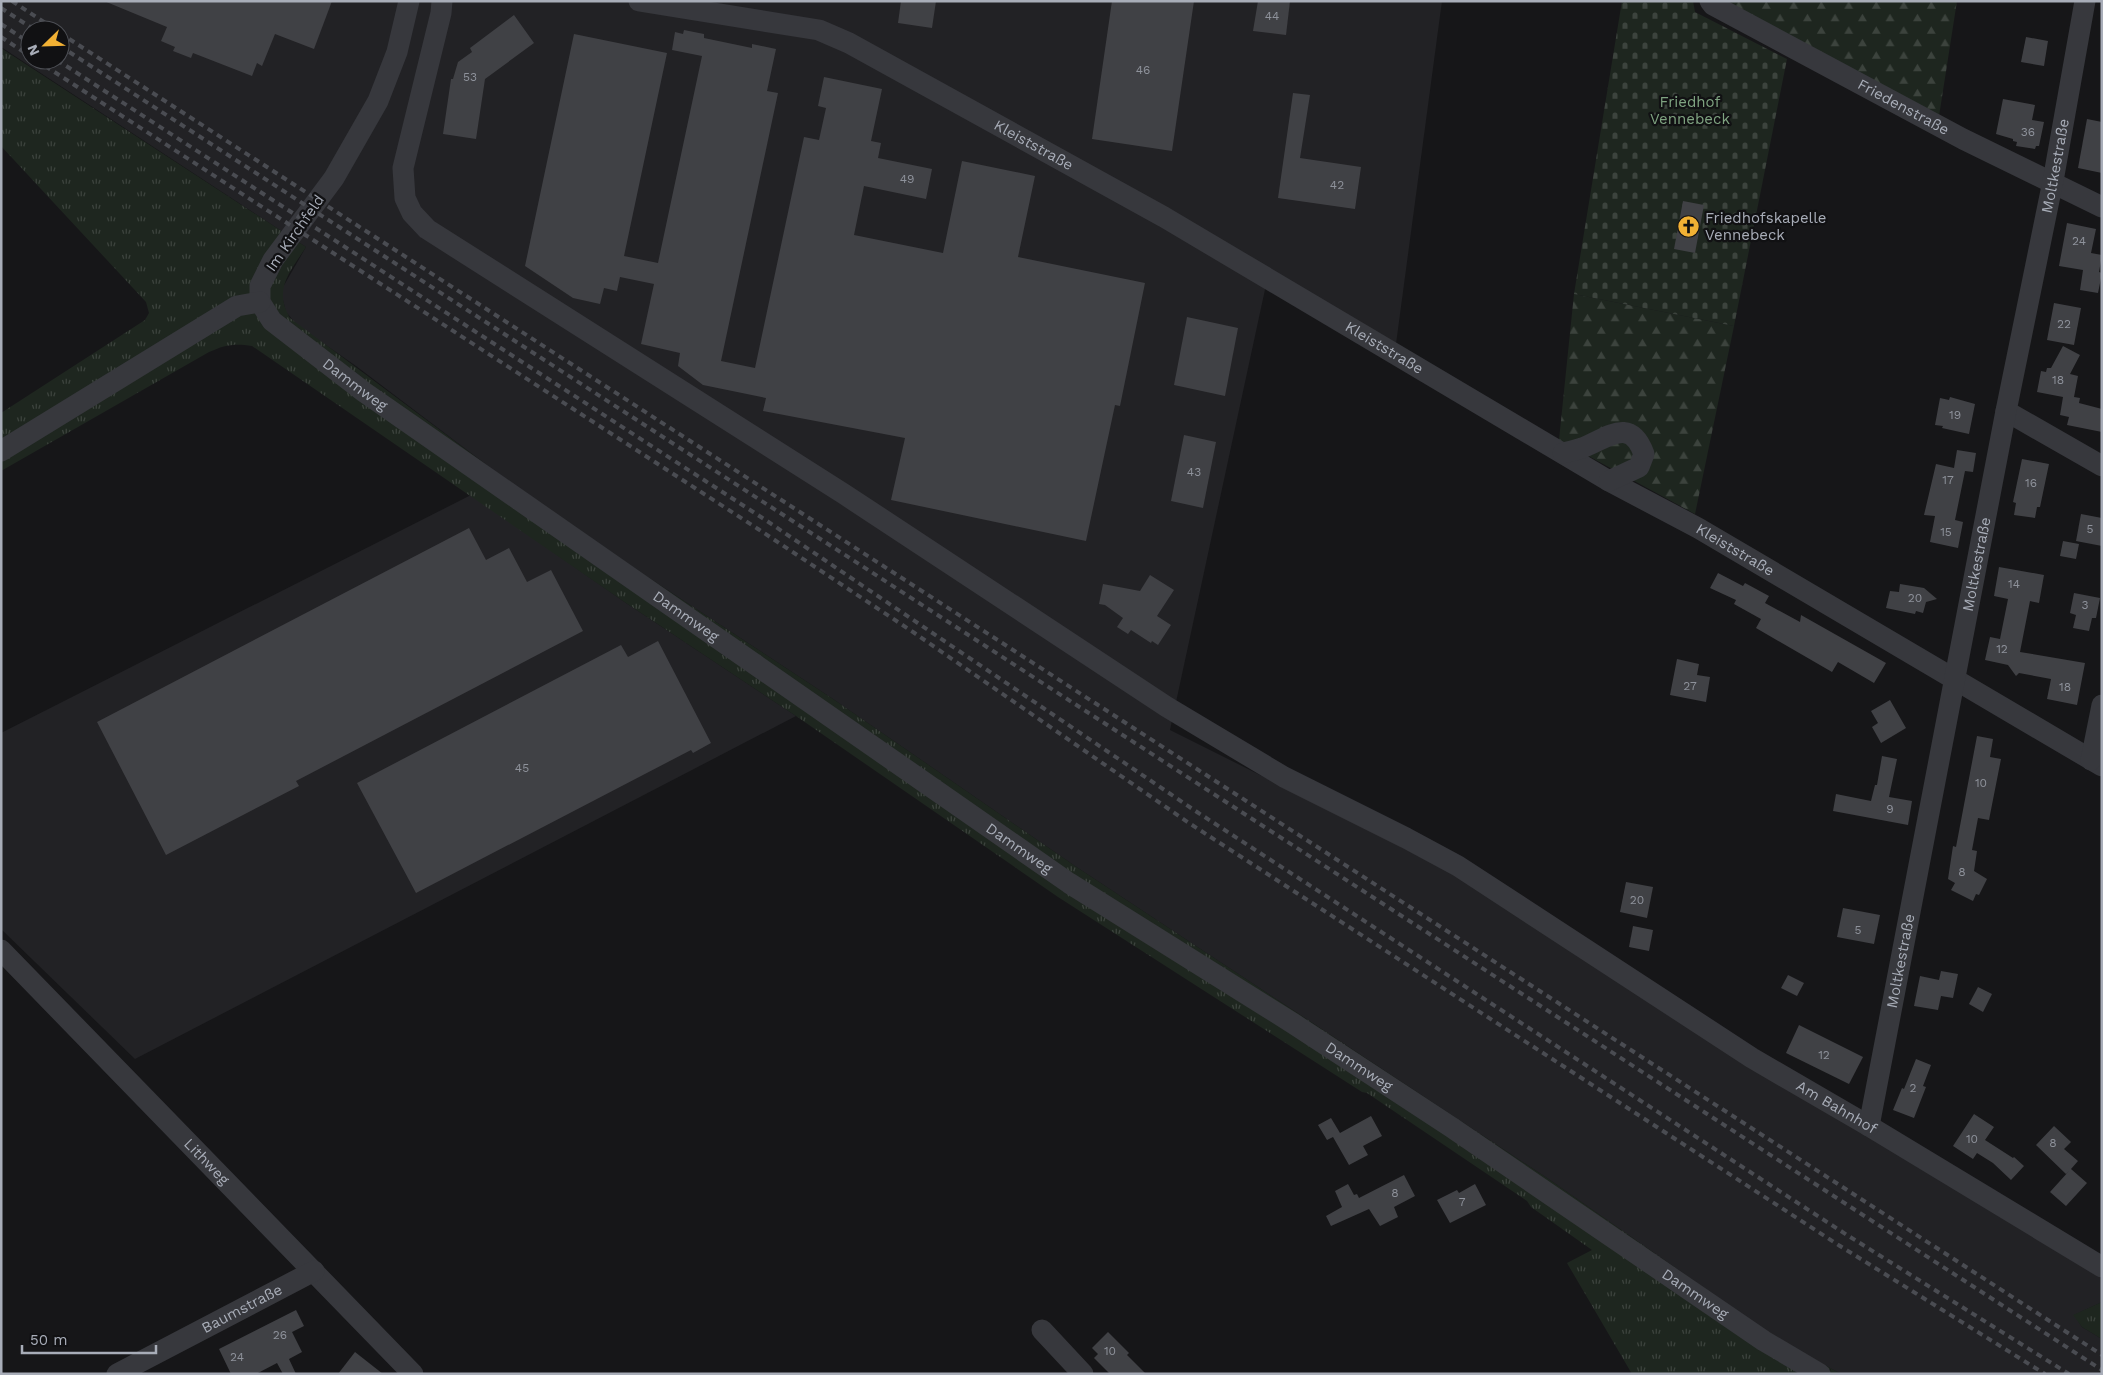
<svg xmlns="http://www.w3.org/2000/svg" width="2103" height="1375" viewBox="0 0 2103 1375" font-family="'Work Sans',sans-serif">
	<defs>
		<pattern id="grass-tufts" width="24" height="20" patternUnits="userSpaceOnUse" patternTransform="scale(1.25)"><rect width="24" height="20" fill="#1e261f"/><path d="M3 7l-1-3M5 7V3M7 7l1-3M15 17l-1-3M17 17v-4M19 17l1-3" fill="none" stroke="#3c433d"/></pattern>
		<pattern id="forest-firs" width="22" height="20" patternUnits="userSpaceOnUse" patternTransform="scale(1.25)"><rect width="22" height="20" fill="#1e261f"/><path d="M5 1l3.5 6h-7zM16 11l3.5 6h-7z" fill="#3c433d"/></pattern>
		<pattern id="cemetery-stones" width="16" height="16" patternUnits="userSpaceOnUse" patternTransform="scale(1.25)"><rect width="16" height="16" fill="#1e261f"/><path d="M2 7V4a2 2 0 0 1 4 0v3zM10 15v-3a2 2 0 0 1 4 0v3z" fill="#3c433d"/></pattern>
	</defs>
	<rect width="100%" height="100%" fill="#161618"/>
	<!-- built -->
	<g fill="#222225" fill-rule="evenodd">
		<path d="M 1,1 L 1442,1 L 1396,344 L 1269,271 L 1170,730 L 1358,824 L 1451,873 L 1989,1206 L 2102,1279 L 2102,1302 L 2074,1315 L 2082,1327 L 2102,1339 L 2102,1374 L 1841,1374 L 1777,1339 L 1550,1180 L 1075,866 L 833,699 L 646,576 L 496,472 L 356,366 L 297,325 L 286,312 L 282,296 L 283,287 L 306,247 L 1,47 ZM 30,30 L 60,30 L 60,60 L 30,60 Z"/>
		<path d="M 471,495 L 626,603 L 796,716 L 135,1059 L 1,929 L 1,733 Z"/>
	</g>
	<!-- grass -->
	<g fill="url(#grass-tufts)">
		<path d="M 1,48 L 306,247 C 290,272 273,289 290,318 L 496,472 L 646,576 L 833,699 L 1075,866 L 1550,1180 L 1777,1339 L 1841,1374 L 1829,1374 L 1831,1369 L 1821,1374 L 1632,1374 L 1567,1263 L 1592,1250 L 1531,1207 L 1527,1201 L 1367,1093 L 1362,1092 L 1058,897 L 796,716 L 626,603 L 252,346 C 235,343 224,345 209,352 L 1,471 L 1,413 L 145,320 L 149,313 L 146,302 L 1,146 Z"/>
		<path d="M 2102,1302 L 2102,1339 L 2082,1327 L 2073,1315 Z"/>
	</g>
	<!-- forest -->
	<g fill="url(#forest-firs)">
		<path d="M 1714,1 L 1957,1 L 1939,116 Z"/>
		<path d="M 1574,294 L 1734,326 L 1695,514 L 1559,440 Z"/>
	</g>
	<!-- cemetery -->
	<path fill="url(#cemetery-stones)" d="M 1622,1 L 1693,1 L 1695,12 L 1787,59 L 1734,326 L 1574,294 Z"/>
	<!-- building -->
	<g fill="#404145">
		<path d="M 104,1 L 332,1 L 314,49 L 275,34 L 262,66 L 257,63 L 252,76 L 193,53 L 191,58 L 173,51 L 175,47 L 161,41 L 167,27 Z"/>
		<path d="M 901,1 L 936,1 L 932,28 L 898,23 Z"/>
		<path d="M 1112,1 L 1194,1 L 1172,151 L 1092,139 Z"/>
		<path d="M 1258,1 L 1290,1 L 1286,35 L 1253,31 Z"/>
		<path d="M 514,15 L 534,43 L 485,79 L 476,139 L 443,134 L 451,79 L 453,79 L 458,62 L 472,52 L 470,48 Z"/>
		<path d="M 684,30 L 704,34 L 704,38 L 752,48 L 752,44 L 776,49 L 767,91 L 778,93 L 721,361 L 755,368 L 804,137 L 819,140 L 826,108 L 818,106 L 824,77 L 882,89 L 871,141 L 881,143 L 878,158 L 932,169 L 926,199 L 864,186 L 854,235 L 943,253 L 962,161 L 1035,176 L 1018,257 L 1145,283 L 1120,406 L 1115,405 L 1086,541 L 891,500 L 905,438 L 763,411 L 766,398 L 703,385 L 678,366 L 680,353 L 641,344 L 654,284 L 620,277 L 617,291 L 604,288 L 600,304 L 573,298 L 525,266 L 574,34 L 667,53 L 624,256 L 658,263 L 702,56 L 672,50 L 675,32 L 683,34 Z"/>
		<path d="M 2026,37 L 2048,41 L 2044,66 L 2021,62 Z"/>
		<path d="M 1293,93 L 1310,95 L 1300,158 L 1361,167 L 1355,209 L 1278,198 Z"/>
		<path d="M 2003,99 L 2035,105 L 2032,120 L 2044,122 L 2039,146 L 2036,146 L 2035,149 L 2016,146 L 2017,142 L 2013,141 L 2013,139 L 1996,134 Z"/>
		<path d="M 2087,119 L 2102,122 L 2102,173 L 2078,168 Z"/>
		<path d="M 1683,201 L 1704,205 L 1695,253 L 1674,249 Z"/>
		<path d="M 2067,223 L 2096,229 L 2091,253 L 2102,255 L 2099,272 L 2102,273 L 2098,293 L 2080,290 L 2083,270 L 2059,266 Z"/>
		<path d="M 2054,303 L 2081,308 L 2074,345 L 2047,340 Z"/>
		<path d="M 1187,317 L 1238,328 L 1225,396 L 1174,385 Z"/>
		<path d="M 2063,346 L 2080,355 L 2070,374 L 2078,376 L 2074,397 L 2080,398 L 2079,403 L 2102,409 L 2102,432 L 2067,425 L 2069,417 L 2060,415 L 2063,397 L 2037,392 L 2041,371 L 2046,372 L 2047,368 L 2051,368 Z"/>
		<path d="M 1950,397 L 1975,404 L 1969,434 L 1942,428 L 1943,426 L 1935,425 L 1940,398 L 1949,400 Z"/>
		<path d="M 1184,435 L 1216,442 L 1203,508 L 1171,501 Z"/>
		<path d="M 1957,450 L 1976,453 L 1973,472 L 1965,471 L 1955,520 L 1963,522 L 1958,548 L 1930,542 L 1935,516 L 1924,515 L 1936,464 L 1954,468 Z"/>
		<path d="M 2022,459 L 2049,464 L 2040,507 L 2037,507 L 2035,518 L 2014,515 L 2016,503 L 2013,502 Z"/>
		<path d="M 2081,514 L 2102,518 L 2102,546 L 2076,541 Z"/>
		<path d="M 469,528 L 486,560 L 509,548 L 527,582 L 551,570 L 583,631 L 296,781 L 299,786 L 166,855 L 97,722 Z"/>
		<path d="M 2063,541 L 2079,544 L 2076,559 L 2060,556 Z"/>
		<path d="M 1999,567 L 2044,575 L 2039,603 L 2030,601 L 2020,652 L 2085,663 L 2077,705 L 2047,699 L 2051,679 L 2019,673 L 2016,676 L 2008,665 L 1985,660 L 1990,637 L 2000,639 L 2008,599 L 1994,596 Z"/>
		<path d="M 1718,573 L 1743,586 L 1745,583 L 1769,596 L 1765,603 L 1800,622 L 1801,615 L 1886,663 L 1874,683 L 1838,662 L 1832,672 L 1756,628 L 1761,619 L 1734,604 L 1736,600 L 1710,588 Z"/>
		<path d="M 1150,575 L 1174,590 L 1157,616 L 1171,625 L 1158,645 L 1152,641 L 1151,643 L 1131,630 L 1128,634 L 1117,627 L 1123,618 L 1105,605 L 1099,604 L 1103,584 L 1140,591 Z"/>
		<path d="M 1900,584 L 1924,588 L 1937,599 L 1926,602 L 1923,613 L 1916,611 L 1915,614 L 1886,608 L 1890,591 L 1899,592 Z"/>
		<path d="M 2074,593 L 2100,598 L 2096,618 L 2092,618 L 2089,631 L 2073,628 L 2076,615 L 2070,613 Z"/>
		<path d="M 658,641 L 711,743 L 693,753 L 691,750 L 416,893 L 357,783 L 621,645 L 628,657 Z"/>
		<path d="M 1677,659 L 1699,664 L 1697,675 L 1710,677 L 1706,702 L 1670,695 Z"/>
		<path d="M 1890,700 L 1906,728 L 1881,743 L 1872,727 L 1878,723 L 1871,711 Z"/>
		<path d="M 1977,736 L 1993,739 L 1990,757 L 2001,759 L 1989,820 L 1978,818 L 1972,850 L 1977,851 L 1974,871 L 1987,879 L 1979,895 L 1976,894 L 1973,901 L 1951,890 L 1955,883 L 1948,879 L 1953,846 L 1956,847 Z"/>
		<path d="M 1882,756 L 1897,759 L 1889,797 L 1912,801 L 1908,825 L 1833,811 L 1836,794 L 1871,801 L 1875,785 L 1877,785 Z"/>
		<path d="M 1626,882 L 1653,887 L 1647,918 L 1620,912 Z"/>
		<path d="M 1843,908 L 1880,915 L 1874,944 L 1837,937 Z"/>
		<path d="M 1633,926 L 1653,930 L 1649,951 L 1629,947 Z"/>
		<path d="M 1941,971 L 1958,974 L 1953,998 L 1941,996 L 1938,1010 L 1914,1006 L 1920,976 L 1939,980 Z"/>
		<path d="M 1788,975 L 1804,983 L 1797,996 L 1781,988 Z"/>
		<path d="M 1978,987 L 1992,994 L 1983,1012 L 1969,1004 Z"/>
		<path d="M 1799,1025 L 1863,1057 L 1849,1084 L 1786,1053 Z"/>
		<path d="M 1916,1059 L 1931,1065 L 1923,1086 L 1926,1087 L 1914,1118 L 1893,1110 L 1902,1088 L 1904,1089 Z"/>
		<path d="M 1974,1114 L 1994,1127 L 1985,1140 L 2013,1158 L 2014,1157 L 2024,1166 L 2011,1180 L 1993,1163 L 1977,1153 L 1973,1159 L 1953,1146 Z"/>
		<path d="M 1371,1116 L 1382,1136 L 1363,1146 L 1368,1155 L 1349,1165 L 1333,1137 L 1327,1140 L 1318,1125 L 1331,1118 L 1340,1133 Z"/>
		<path d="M 2054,1126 L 2071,1142 L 2064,1149 L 2078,1161 L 2071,1169 L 2087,1183 L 2066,1206 L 2050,1192 L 2069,1171 L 2066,1174 L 2036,1145 Z"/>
		<path d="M 1404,1175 L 1415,1196 L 1394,1207 L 1398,1217 L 1380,1226 L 1369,1209 L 1331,1226 L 1326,1216 L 1342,1207 L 1335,1191 L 1348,1184 L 1354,1195 L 1357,1194 L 1359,1198 Z"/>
		<path d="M 1475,1184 L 1486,1205 L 1450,1223 L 1437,1200 L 1457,1190 L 1459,1193 Z"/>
		<path d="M 296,1310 L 304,1326 L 292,1332 L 302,1352 L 289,1359 L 296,1374 L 283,1374 L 277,1363 L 256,1374 L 231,1374 L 219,1349 Z"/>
		<path d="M 1108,1332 L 1129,1353 L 1127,1355 L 1146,1374 L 1110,1374 L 1094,1358 L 1098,1354 L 1092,1348 Z"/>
		<path d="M 355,1352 L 383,1374 L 338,1374 Z"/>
	</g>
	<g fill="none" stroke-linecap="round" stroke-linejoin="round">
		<!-- minor -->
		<g stroke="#37383d" stroke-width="21">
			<path id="s1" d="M 409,1 L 397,52 L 378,101 L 334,178 L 273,260 L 260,286 L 260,302 L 272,321 L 364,392 L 1069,883 L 1294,1024 L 1451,1127 L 1764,1341 L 1820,1374"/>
			<path id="s2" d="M 442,1 L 441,13 L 403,168 L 405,198 L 412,213 L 427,229 L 844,494 L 1167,707 L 1284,777 L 1406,838 L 1458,866 L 1752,1058 L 1869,1126 L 2102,1267"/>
			<path id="s3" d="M 639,1 L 819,30 L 849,43 L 1164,217 L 1609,481 L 1698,528 L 2102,766"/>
			<path id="s4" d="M 1710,1 L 1713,5 L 1963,139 L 2102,207"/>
			<path d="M 2006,411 L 2102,466"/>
			<path d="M 1,451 L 237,306 L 260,302"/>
			<path d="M 1563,453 C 1569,452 1576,450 1582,448 C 1608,438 1630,416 1644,454 L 1639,467 L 1609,481"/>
			<path d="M 2091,760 L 2102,705"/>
			<path id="s5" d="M 1,950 L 413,1374"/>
			<path id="s6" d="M 1869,1126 L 2006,411 L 2053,181 L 2085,1"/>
			<path d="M 1042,1330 L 1083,1374"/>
			<path id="s7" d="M 117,1374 L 314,1271"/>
		</g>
		<!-- rail -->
		<g stroke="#4a4c52" stroke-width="4" stroke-dasharray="6 5" stroke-linecap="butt">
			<path d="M 12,1 L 56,30"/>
			<path d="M 1,8 L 35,30"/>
			<path d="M 1,24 L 30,43"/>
			<path d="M 60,33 L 2102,1355"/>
			<path d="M 1,37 L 30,56"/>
			<path d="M 60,46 L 2102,1370"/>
			<path d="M 36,60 L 758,529 L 913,632 L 1189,823 L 1840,1246 L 2045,1374"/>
			<path d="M 57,60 L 764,519 L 1197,812 L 1847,1235 L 2069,1374"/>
		</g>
	</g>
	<!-- icons -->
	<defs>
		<symbol id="church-disc" viewBox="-11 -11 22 22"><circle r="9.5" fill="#f2b134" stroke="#111113"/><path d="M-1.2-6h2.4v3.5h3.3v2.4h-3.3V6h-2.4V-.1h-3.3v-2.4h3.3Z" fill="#111"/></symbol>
	</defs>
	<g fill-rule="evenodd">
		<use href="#church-disc" x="1676" y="214" width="25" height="25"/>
	</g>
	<g text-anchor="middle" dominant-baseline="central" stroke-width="4.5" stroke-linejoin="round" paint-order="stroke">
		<!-- number labels -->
		<g font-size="12" fill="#8e929b">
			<text x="1272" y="16">44</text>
			<text x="1143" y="70">46</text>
			<text x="470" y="77">53</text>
			<text x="2028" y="132">36</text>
			<text x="907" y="179">49</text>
			<text x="1337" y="185">42</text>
			<text x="2079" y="241">24</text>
			<text x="2064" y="324">22</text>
			<text x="2058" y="380">18</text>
			<text x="1955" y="415">19</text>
			<text x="1194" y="472">43</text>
			<text x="1948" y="480">17</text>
			<text x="2031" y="483">16</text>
			<text x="2090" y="529">5</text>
			<text x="1946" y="532">15</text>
			<text x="2014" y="584">14</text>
			<text x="1915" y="598">20</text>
			<text x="2085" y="605">3</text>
			<text x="2002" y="649">12</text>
			<text x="1690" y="686">27</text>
			<text x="2065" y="687">18</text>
			<text x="522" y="768">45</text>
			<text x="1981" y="783">10</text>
			<text x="1890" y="809">9</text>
			<text x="1962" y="872">8</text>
			<text x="1637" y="900">20</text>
			<text x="1858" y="930">5</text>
			<text x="1824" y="1055">12</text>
			<text x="1913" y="1088">2</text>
			<text x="1972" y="1139">10</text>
			<text x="2053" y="1143">8</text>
			<text x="1395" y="1193">8</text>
			<text x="1462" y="1202">7</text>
			<text x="280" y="1335">26</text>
			<text x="1110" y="1351">10</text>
			<text x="237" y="1357">24</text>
		</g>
		<!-- park labels -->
		<g font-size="15" fill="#7fa381" stroke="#111113">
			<text x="1690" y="102">Friedhof<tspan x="1690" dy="17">Vennebeck</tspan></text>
		</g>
		<!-- street labels -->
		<g font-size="15" fill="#a8adb8" stroke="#111113">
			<text stroke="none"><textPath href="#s4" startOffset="221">Friedenstraße</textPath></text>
			<text stroke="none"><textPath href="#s3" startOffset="426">Kleiststraße</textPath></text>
			<text stroke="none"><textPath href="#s6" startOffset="978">Moltkestraße</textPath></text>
			<text transform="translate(295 233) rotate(-55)">Im Kirchfeld</text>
			<text stroke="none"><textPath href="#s3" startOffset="831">Kleiststraße</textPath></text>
			<text stroke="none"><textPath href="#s1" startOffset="468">Dammweg</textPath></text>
			<text stroke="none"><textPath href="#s3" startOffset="1236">Kleiststraße</textPath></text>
			<text stroke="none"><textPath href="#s6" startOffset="572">Moltkestraße</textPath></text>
			<text stroke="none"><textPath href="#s1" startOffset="872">Dammweg</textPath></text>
			<text stroke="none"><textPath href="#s1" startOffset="1278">Dammweg</textPath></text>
			<text stroke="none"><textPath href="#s6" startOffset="168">Moltkestraße</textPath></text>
			<text stroke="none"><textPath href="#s1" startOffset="1682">Dammweg</textPath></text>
			<text stroke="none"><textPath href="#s2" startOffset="1902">Am Bahnhof</textPath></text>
			<text stroke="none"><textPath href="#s5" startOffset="295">Lithweg</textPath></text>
			<text stroke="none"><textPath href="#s1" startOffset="2088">Dammweg</textPath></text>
			<text stroke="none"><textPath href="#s7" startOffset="141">Baumstraße</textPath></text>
		</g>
		<!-- poi labels -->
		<g font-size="15" fill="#a8adb8" stroke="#111113" text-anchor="start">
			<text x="1705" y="218">Friedhofskapelle<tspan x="1705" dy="17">Vennebeck</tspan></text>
		</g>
	</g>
	<!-- border -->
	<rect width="2103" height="1375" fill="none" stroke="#a8adb8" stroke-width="5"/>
	<!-- north arrow -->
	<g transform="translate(45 45) rotate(247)"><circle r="24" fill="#111113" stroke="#4d4f55"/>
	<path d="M0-4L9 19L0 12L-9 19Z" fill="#f2b134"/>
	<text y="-8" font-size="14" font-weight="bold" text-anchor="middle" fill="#a8adb8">N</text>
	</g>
	<!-- scale -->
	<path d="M22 1345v8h134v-8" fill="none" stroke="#a8adb8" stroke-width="2.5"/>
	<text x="30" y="1345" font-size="15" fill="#a8adb8" stroke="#111113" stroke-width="4" paint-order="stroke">50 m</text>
</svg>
